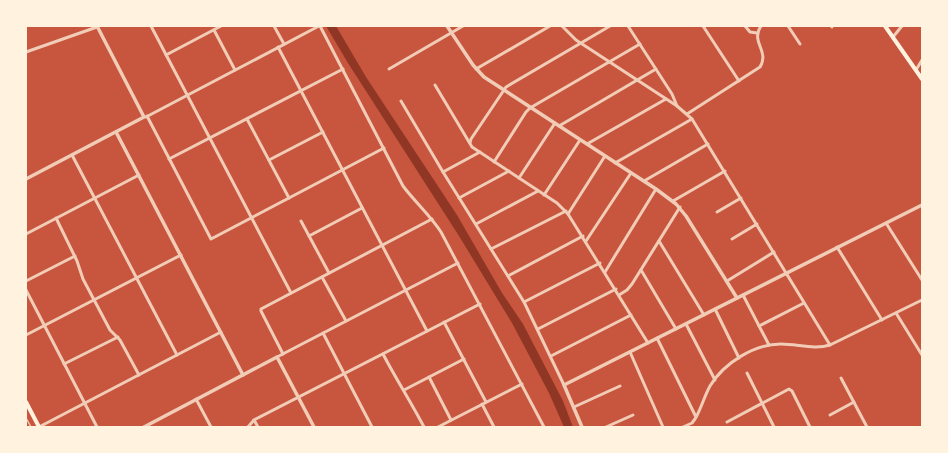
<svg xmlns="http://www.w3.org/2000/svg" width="948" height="453" viewBox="0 0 948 453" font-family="'Varela Round',sans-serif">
	<rect width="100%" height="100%" fill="#c8553d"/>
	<!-- water -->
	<path fill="#8f3625" d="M 326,26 L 336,26 L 366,77 L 457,215 L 502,293 L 523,324 L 563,401 L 573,427 L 564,427 L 549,393 L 512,323 L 459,236 L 348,63 Z"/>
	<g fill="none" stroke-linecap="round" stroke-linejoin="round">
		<!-- service -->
		<path stroke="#f1ccb7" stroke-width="1.5" d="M 26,418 L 31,427"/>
		<!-- minor -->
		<g stroke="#f1ccb7" stroke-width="3">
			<path d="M 151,26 L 291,293"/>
			<path d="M 274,26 L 284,44"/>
			<path d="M 320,26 L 403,186 C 415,202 430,215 441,232 L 544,427"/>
			<path d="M 562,26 L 576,40 L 677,106 L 692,119 L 830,345"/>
			<path d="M 628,26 L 672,94 L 677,106"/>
			<path d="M 703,26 L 739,81"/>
			<path d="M 745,26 L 750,32 L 757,33"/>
			<path d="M 788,26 L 800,44"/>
			<path d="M 831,26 L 832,27"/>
			<path d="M 214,30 L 235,70"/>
			<path d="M 893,37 L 902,26"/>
			<path d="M 278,47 L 427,331"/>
			<path d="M 26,52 L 97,27"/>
			<path d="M 166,55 L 221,26"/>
			<path d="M 389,69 L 463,26"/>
			<path d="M 476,69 L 550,26"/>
			<path d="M 916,70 L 922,60"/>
			<path d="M 435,85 L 472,147 L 557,203 L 568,214 L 648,343"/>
			<path d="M 401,101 L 443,172 L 524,302 L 564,385"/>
			<path d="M 687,114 L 760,67 C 770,51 750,42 761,26"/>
			<path d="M 147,116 L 211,239 L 384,148"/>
			<path d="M 146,117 L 319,26"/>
			<path d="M 247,119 L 289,198"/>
			<path d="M 559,126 L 656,69"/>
			<path d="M 470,143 L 471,139 L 506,87 L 610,26"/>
			<path d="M 587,144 L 666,99"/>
			<path d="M 72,155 L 177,355"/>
			<path d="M 169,159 L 343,69"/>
			<path d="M 269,160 L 323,132"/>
			<path d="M 494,162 L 526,112 L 530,108 L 640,44"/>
			<path d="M 615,163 L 692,119"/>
			<path d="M 443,172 L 480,152"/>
			<path d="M 519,178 L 555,123"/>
			<path d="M 644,181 L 708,144"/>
			<path d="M 544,195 L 580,140"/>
			<path d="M 459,198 L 509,171"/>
			<path d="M 673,201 L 725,171"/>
			<path d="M 717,212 L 741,198"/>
			<path d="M 568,214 L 605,156"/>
			<path d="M 56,218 L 77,261 L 83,279 L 110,330 L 120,340 L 139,375"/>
			<path d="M 301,221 L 329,273"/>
			<path d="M 886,223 L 922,280"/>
			<path d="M 476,224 L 538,191"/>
			<path d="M 26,234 L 139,175"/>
			<path d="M 309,236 L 362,208"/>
			<path d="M 732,239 L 757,224"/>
			<path d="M 586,241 L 631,173"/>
			<path d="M 659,241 L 704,315"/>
			<path d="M 837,247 L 882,320"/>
			<path d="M 491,249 L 566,211"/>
			<path d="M 641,270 L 676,329"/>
			<path d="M 605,272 L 656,189"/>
			<path d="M 508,276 L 583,236"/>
			<path d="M 322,277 L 346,321"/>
			<path d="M 26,281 L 75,256"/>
			<path d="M 727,281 L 774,252"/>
			<path d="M 26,290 L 97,427"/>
			<path d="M 619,295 L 627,290 L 632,284 L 680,207"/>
			<path d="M 743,295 L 769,345"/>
			<path d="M 524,302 L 600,263"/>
			<path d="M 715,309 L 739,358"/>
			<path d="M 896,313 L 922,355"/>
			<path d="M 444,322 L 486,402"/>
			<path d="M 686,324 L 715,380"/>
			<path d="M 759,326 L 804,303"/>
			<path d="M 538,329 L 616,289"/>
			<path d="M 323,333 L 372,427"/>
			<path d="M 26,335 L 181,255"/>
			<path d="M 657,338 L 696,417"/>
			<path d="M 630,352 L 663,427"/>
			<path d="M 283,354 L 261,311 L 261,309 L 432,219"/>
			<path d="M 383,354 C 396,379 411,402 424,427"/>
			<path d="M 551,356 L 631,315"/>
			<path d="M 277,357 L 458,263"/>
			<path d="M 64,364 L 118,337"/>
			<path d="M 747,373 L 774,427"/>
			<path d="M 429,377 L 451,420"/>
			<path d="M 841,378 L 867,427"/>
			<path d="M 404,390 L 464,359"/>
			<path d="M 196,399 L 211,427"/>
			<path d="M 482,404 L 494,427"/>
			<path d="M 574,407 L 620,386"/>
			<path d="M 830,415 L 854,402"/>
			<path d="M 254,420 L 258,427"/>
			<path d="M 727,422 L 789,389 L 792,391 L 810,427"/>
			<path d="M 39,427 L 221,332"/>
			<path d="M 248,427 L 254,420 L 480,304"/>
			<path d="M 438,427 L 522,384"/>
			<path d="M 606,427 L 633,415"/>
			<path d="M 683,427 L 692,423 L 695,419 C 701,409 704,397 710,386 C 724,363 754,344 781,344 C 798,344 814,350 830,345 L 922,300"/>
		</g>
		<!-- tertiary -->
		<g stroke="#f1ccb7" stroke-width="3.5">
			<path d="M 447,26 L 473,65 L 484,77 L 656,189 L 676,204 L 686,216 L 737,298"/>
			<path d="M 116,132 L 243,375"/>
			<path d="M 26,179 L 144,117 L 97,26"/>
			<path d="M 144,427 L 277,357 L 314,427"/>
			<path d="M 582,427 L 564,385 L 922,205"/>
		</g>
		<!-- secondary -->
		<g stroke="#fff3e0" stroke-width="4">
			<path d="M 885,26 L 922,79"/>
			<path d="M 26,402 L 39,427"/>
		</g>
	</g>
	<!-- border -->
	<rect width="948" height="453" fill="none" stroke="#fff3e0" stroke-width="54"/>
</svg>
